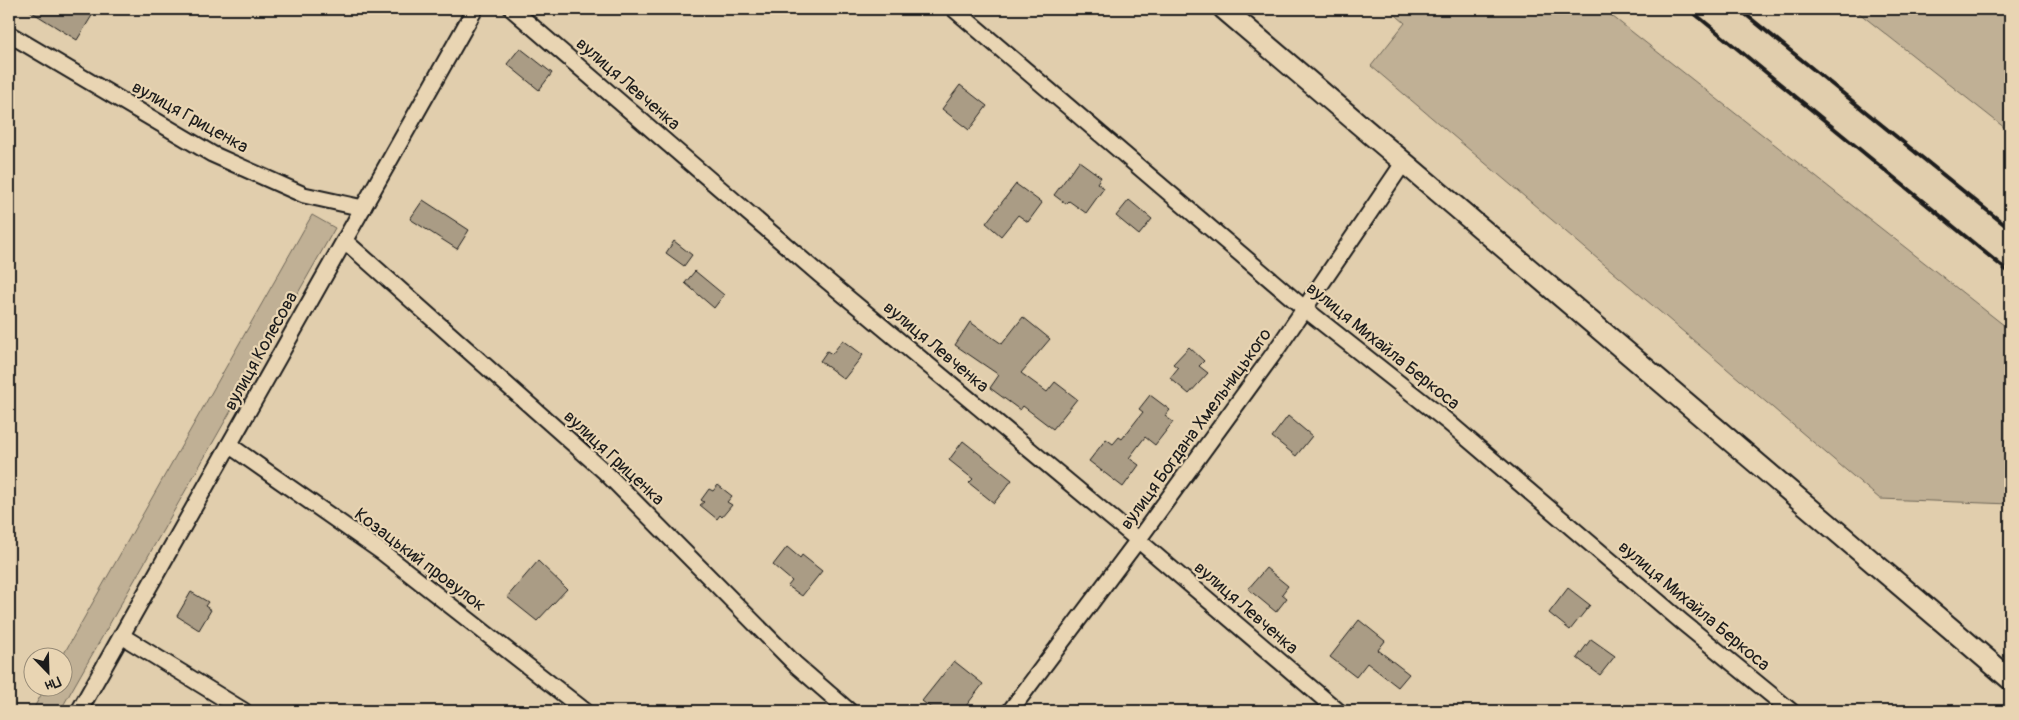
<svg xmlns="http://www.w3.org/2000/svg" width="2019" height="720" viewBox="0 0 2019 720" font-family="Pangolin,sans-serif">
	<rect width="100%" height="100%" fill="#e1cead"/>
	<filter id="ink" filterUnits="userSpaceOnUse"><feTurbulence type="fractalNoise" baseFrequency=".02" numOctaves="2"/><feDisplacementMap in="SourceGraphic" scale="10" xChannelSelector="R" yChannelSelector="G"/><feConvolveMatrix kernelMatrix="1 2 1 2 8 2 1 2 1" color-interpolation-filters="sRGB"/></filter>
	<g filter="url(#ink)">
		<!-- green -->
		<g fill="#c0b095" stroke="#6e6658">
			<path d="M 1389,9 L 1603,9 L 2010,330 L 2010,504 L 1880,499 L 1371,66 L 1405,23 Z"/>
			<path d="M 1854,9 L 2010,9 L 2010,132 Z"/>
			<path d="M 312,215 L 335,228 L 60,711 L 32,711 L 45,688 L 62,688 L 62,657 Z"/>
		</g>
		<!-- building -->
		<g fill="#aa9c85" stroke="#1c1c1c">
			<path d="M 27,9 L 96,9 L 77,40 Z"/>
			<path d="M 520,48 L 552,73 L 539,90 L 507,64 Z"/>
			<path d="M 960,85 L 987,106 L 969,130 L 942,109 Z"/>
			<path d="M 1079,161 L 1101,177 L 1097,183 L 1104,188 L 1086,213 L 1069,201 L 1066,204 L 1054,195 Z"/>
			<path d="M 1016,184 L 1042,203 L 1028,222 L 1018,215 L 1001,236 L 986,223 Z"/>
			<path d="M 423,200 L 469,230 L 457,249 L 410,219 Z"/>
			<path d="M 1129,200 L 1152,219 L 1139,235 L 1116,216 Z"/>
			<path d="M 674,241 L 692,255 L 684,266 L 666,253 Z"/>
			<path d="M 695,271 L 724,295 L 714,308 L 685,283 Z"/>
			<path d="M 1023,317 L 1050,339 L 1021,373 L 1047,392 L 1055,382 L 1077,399 L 1053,429 L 1023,406 L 1020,410 L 990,388 L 999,375 L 955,345 L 970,322 L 1002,344 Z"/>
			<path d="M 843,340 L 863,355 L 844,379 L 820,361 L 827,351 L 832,354 Z"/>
			<path d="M 1189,347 L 1204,361 L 1199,366 L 1208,373 L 1189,394 L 1170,378 L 1178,368 L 1173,364 Z"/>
			<path d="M 1150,395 L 1170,410 L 1165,416 L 1173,422 L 1155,445 L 1145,437 L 1129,458 L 1139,465 L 1123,487 L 1089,461 L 1106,439 L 1113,444 L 1119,437 L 1122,439 L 1143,412 L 1139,409 Z"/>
			<path d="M 1288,416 L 1312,436 L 1296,456 L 1272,437 Z"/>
			<path d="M 963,441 L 1012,480 L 994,503 L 969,483 L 973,479 L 949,460 Z"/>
			<path d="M 718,485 L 732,496 L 727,502 L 732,505 L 722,517 L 720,515 L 717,519 L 700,505 L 704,502 L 701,500 L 709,489 L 713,491 Z"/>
			<path d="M 787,547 L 800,558 L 802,555 L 822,571 L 802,596 L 788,586 L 792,581 L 773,565 Z"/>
			<path d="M 538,561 L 567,589 L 537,621 L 507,597 Z"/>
			<path d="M 1266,568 L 1288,586 L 1282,594 L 1287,598 L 1276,612 L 1248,589 Z"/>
			<path d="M 1568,588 L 1590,605 L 1570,630 L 1549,613 Z"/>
			<path d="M 191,592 L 208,602 L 205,606 L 211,610 L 199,630 L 177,616 Z"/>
			<path d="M 1359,620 L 1385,641 L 1378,650 L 1409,674 L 1398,687 L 1367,663 L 1356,677 L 1330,657 Z"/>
			<path d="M 1591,639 L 1615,656 L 1600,675 L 1577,658 Z"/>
			<path d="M 954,661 L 983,684 L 962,711 L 935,711 L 922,701 Z"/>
		</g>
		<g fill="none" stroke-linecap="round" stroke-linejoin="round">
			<defs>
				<g id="minor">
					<path d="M 512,9 L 819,274 L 1138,540 L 1338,711"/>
					<path d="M 954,9 L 1305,309 L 1448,422 L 1681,621 L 1791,711"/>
					<path d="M 9,34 L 212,154 L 304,195 L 363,208"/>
					<path d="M 345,241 L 605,472 L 795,664 L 849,711"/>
					<path d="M 229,445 L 382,552 L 585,711"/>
					<path d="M 122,636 L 244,711"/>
					<path d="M 79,711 L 475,9"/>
					<path d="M 1010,711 L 1138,540 L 1277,349 L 1404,162"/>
				</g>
				<path id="secondary" d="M 1224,9 L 2010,679"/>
			</defs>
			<!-- minor casing -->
			<use href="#minor" stroke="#1c1c1c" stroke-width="19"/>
			<!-- secondary casing -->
			<use href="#secondary" stroke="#1c1c1c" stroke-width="24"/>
			<!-- minor -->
			<use href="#minor" stroke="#e9d5b3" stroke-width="15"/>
			<!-- secondary -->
			<use href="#secondary" stroke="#e9d5b3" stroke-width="20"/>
			<!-- rail -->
			<g stroke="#1c1c1c" stroke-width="4">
				<path d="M 1689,9 L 2010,273"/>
				<path d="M 1739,9 L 2010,229"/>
			</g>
		</g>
	</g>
	<g text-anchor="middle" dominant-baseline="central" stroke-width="4.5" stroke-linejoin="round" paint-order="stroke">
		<!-- street labels -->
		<g font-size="18" fill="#1c1c1c" stroke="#e9d5b3">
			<text transform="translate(628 84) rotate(41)">вулиця Левченка</text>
			<text transform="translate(190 117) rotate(29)">вулиця Гриценка</text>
			<text transform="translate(1383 346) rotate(39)">вулиця Михайла Беркоса</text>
			<text transform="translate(936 347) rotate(40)">вулиця Левченка</text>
			<text transform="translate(261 351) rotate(-61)">вулиця Колесова</text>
			<text transform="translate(1196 429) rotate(-54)">вулиця Богдана Хмельницького</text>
			<text transform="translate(614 458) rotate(43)">вулиця Гриценка</text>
			<text transform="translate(420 560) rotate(37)">Козацький провулок</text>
			<text transform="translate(1694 606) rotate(40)">вулиця Михайла Беркоса</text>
			<text transform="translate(1246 608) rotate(41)">вулиця Левченка</text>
		</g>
	</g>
	<!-- margin -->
	<rect width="2019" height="720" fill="none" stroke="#e9d5b3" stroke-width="30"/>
	<rect x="15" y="15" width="1989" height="690" fill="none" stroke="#1c1c1c" stroke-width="2" filter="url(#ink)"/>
	<!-- north arrow -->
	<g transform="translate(48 672) rotate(157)"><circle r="24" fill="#e9d5b3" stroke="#978b77"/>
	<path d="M0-4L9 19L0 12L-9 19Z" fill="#1c1c1c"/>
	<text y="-8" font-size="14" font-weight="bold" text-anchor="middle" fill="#1c1c1c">Пн</text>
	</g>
</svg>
